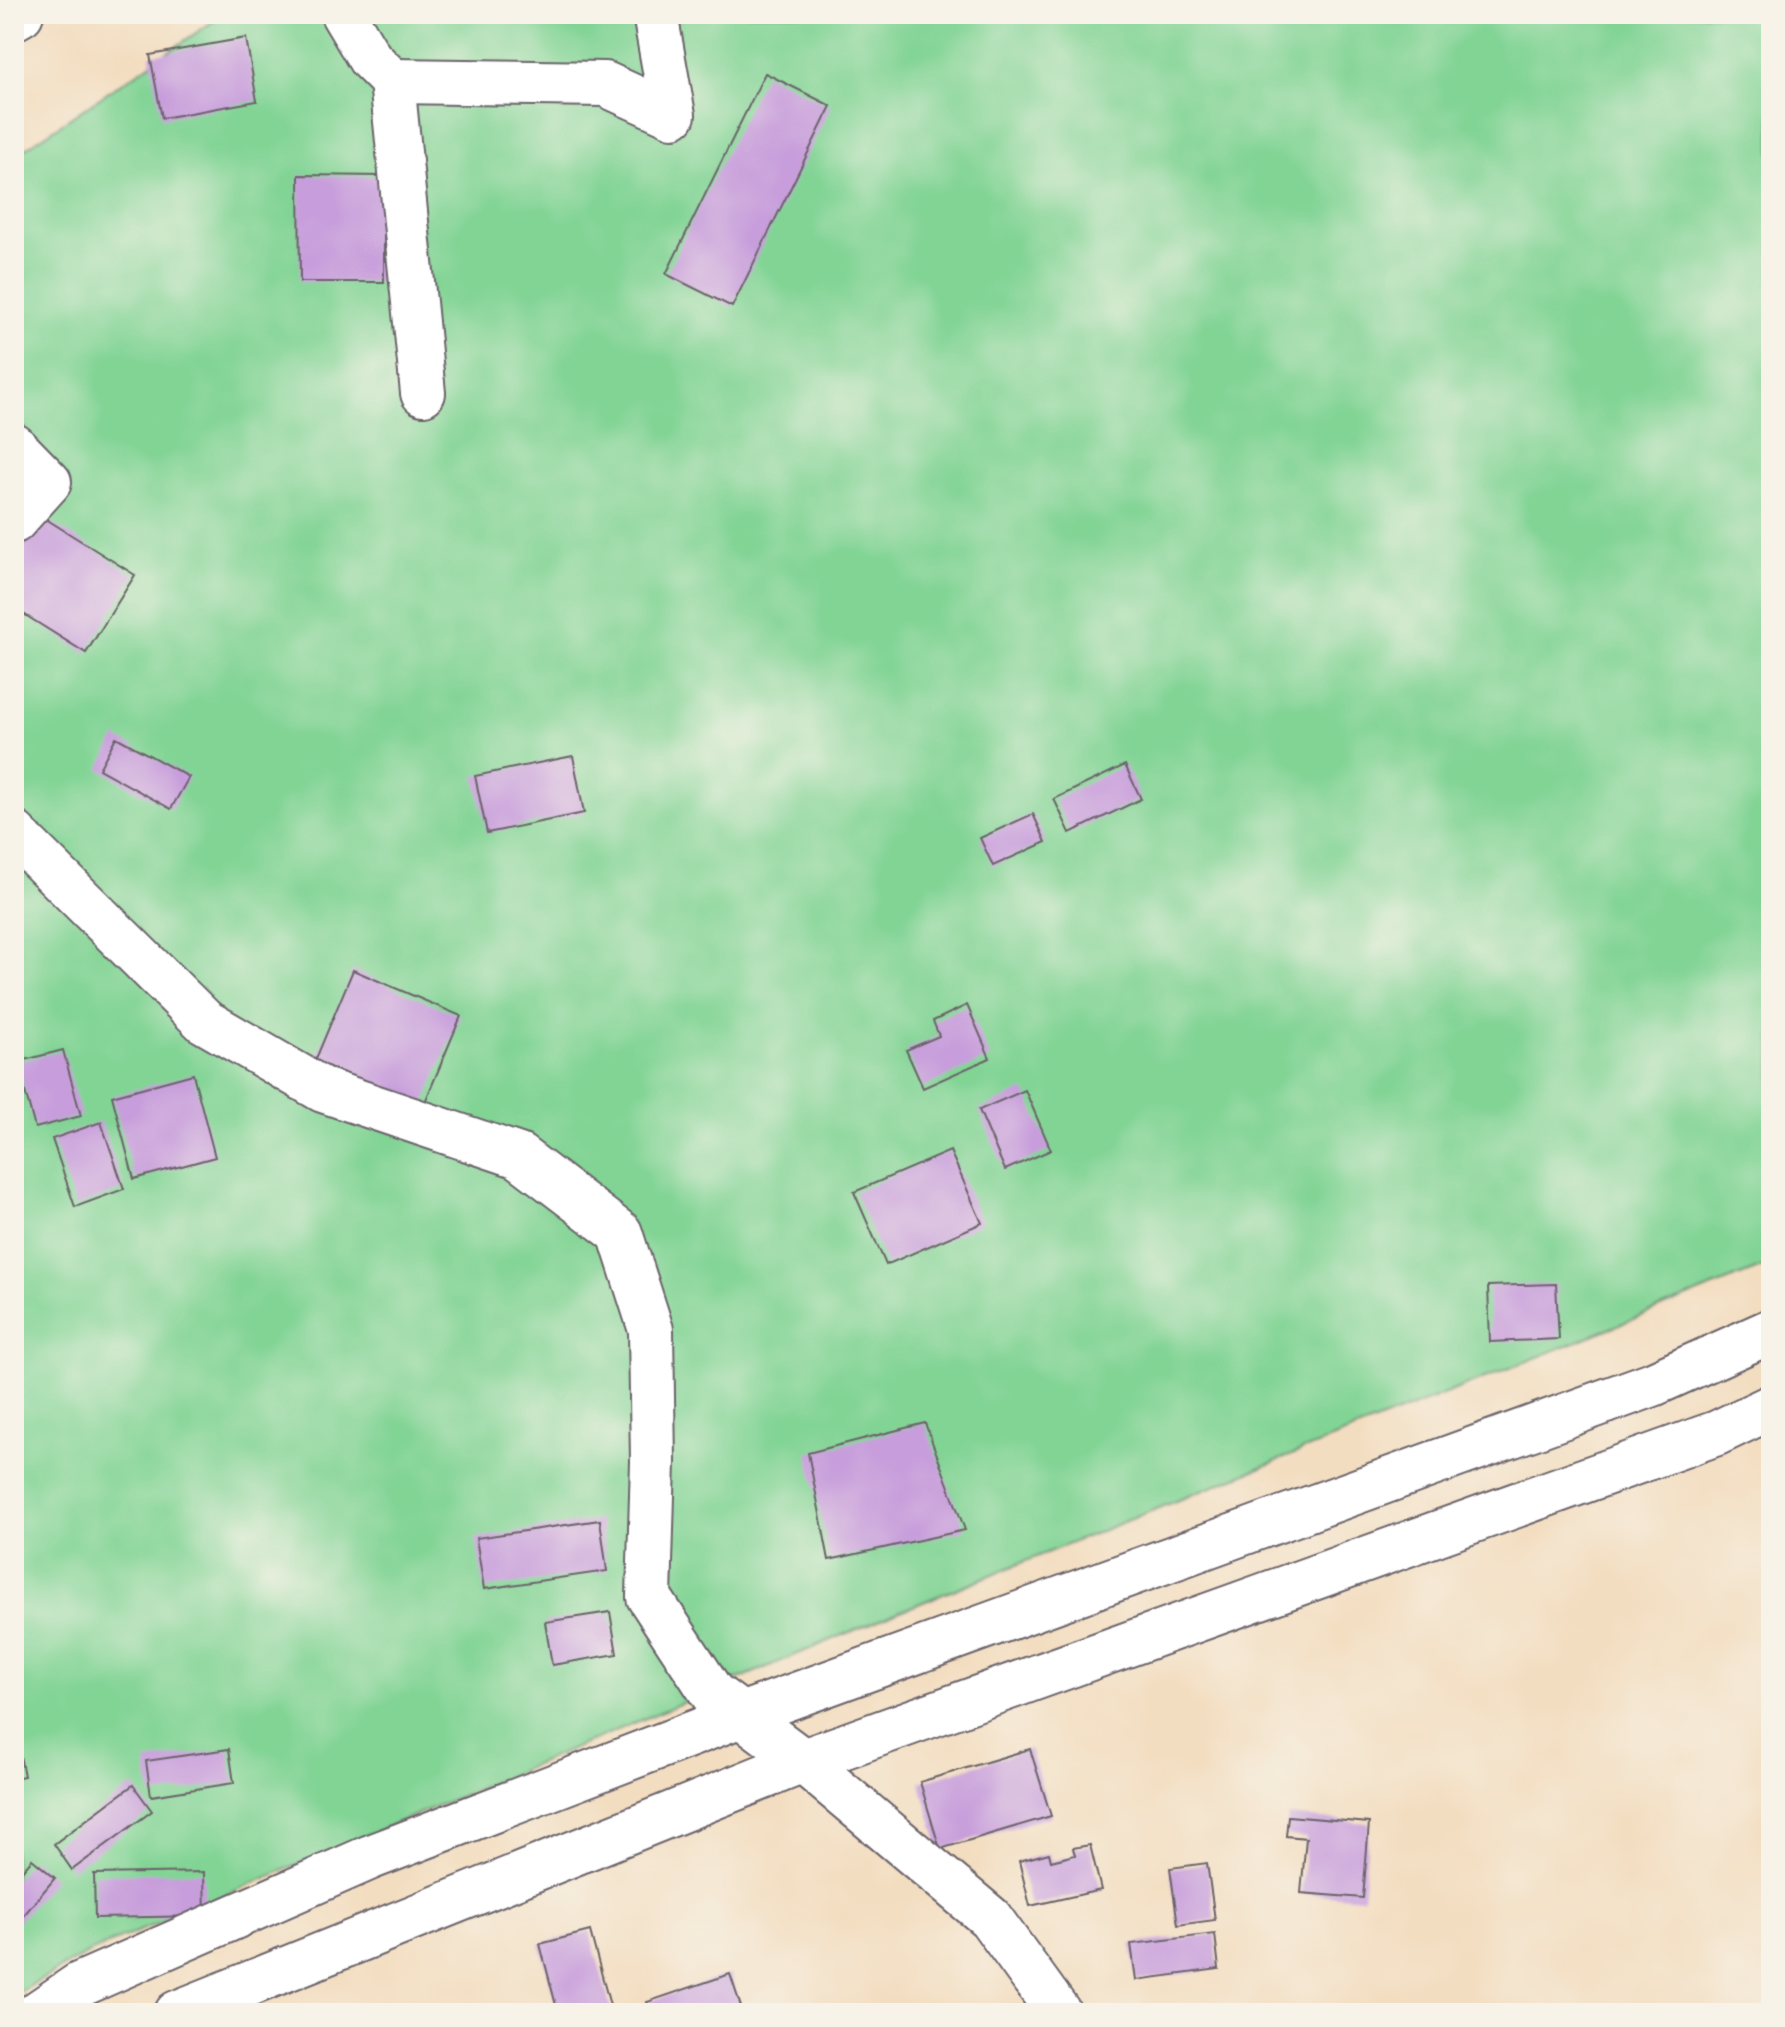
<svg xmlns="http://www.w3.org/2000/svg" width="1785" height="2027" viewBox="0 0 1785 2027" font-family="Mynerve,sans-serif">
	<rect width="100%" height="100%" fill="#f7f3e8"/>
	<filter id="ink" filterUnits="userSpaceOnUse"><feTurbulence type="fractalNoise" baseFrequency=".0125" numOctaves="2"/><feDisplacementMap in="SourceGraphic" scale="16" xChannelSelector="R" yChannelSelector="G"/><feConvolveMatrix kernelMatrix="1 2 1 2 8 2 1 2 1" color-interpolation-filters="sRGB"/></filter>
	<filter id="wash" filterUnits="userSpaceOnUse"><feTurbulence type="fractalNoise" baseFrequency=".006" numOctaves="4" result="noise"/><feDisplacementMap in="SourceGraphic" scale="32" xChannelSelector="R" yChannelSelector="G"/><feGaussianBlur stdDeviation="1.8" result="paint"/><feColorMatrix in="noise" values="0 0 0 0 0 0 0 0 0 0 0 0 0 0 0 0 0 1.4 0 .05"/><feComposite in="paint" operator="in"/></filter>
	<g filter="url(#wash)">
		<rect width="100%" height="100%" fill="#f3ddc0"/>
		<!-- green -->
		<path fill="#82d495" stroke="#527b68" stroke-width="2" d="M 224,14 L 1771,14 L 1771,1264 L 898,1612 L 92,1951 L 14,1995 L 14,156 Z"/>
		<g id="blocks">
			<!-- building -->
			<g fill="#c79edb">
				<path d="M 246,38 L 257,101 L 162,118 L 150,55 Z"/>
				<path d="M 765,73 L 831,106 L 732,307 L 666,274 Z"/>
				<path d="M 299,175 L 384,176 L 384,282 L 300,282 Z"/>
				<path d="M 30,509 L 135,575 L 86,653 L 14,608 L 14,535 Z"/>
				<path d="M 116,737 L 189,777 L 171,809 L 99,769 Z"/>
				<path d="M 573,756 L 584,813 L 487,833 L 475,776 Z"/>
				<path d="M 1125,765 L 1141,799 L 1070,833 L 1054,799 Z"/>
				<path d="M 1033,814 L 1046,842 L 993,866 L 980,838 Z"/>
				<path d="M 353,970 L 461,1016 L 423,1107 L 315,1061 Z"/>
				<path d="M 967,1005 L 990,1058 L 923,1088 L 906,1050 L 939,1036 L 933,1021 Z"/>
				<path d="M 63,1050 L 81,1116 L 35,1128 L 17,1062 Z"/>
				<path d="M 193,1074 L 215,1157 L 134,1179 L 112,1096 Z"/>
				<path d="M 1025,1090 L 1051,1150 L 1005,1170 L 979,1110 Z"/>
				<path d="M 101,1122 L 124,1189 L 75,1207 L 52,1139 Z"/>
				<path d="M 950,1151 L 982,1223 L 886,1265 L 854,1192 Z"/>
				<path d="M 1556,1284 L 1559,1339 L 1490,1342 L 1488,1286 Z"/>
				<path d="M 925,1423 L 965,1530 L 829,1560 L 808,1453 Z"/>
				<path d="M 600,1520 L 607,1571 L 484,1589 L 476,1538 Z"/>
				<path d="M 610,1612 L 617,1654 L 552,1665 L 545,1622 Z"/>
				<path d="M 14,1725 L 24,1776 L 14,1778 Z"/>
				<path d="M 229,1749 L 234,1783 L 151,1796 L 146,1761 Z"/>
				<path d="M 1030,1749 L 1051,1816 L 940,1849 L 920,1782 Z"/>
				<path d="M 133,1785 L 152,1811 L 72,1870 L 54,1844 Z"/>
				<path d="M 1288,1816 L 1369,1823 L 1363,1898 L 1301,1893 L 1306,1838 L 1286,1836 Z"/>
				<path d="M 1090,1845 L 1101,1890 L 1030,1906 L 1019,1861 L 1049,1853 L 1051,1861 L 1075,1855 L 1073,1848 Z"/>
				<path d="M 32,1859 L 55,1878 L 14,1927 L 14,1880 Z"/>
				<path d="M 1207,1863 L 1215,1920 L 1178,1925 L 1170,1868 Z"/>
				<path d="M 204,1872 L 205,1916 L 95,1918 L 94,1874 Z"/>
				<path d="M 590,1931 L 612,2013 L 558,2013 L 540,1944 Z"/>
				<path d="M 1215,1934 L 1219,1969 L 1136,1980 L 1131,1944 Z"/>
				<path d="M 730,1974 L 743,2013 L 651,2013 L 647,2002 Z"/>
			</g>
		</g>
	</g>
	<g filter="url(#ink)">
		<use href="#blocks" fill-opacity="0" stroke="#6b636a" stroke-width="2"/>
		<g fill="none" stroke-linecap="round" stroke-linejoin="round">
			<defs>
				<g id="minor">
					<path d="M 343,14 L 370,59 L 392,81 L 423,393"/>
					<path d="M 392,81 L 605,84 L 673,115 L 655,14"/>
					<path d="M 14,446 L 49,482 L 14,521"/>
					<path d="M 14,833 L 204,1021 L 323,1090 L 519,1156 L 620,1233 L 651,1330 L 653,1462 L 649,1597 L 712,1693 L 803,1761 L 990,1918 L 1059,2013"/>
				</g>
				<path id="major" d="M 14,18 L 21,14"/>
				<g id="highway">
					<path d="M 38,2013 L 79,1985 L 371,1857 L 741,1715 L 1653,1384 L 1771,1331"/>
					<path d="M 177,2013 L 803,1761 L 1717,1433 L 1771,1407"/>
				</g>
			</defs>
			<!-- minor casing -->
			<use href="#minor" stroke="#6b636a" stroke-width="48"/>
			<!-- major casing -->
			<use href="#major" stroke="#6b636a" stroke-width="48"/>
			<!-- highway casing -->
			<use href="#highway" stroke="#6b636a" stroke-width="48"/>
			<!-- minor -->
			<use href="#minor" stroke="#fff" stroke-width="44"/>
			<!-- major -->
			<use href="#major" stroke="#fff" stroke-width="44"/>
			<!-- highway -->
			<use href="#highway" stroke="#fff" stroke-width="44"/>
		</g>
	</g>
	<!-- margin -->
	<rect width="1785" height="2027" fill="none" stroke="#f7f3e8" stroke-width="48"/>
</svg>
